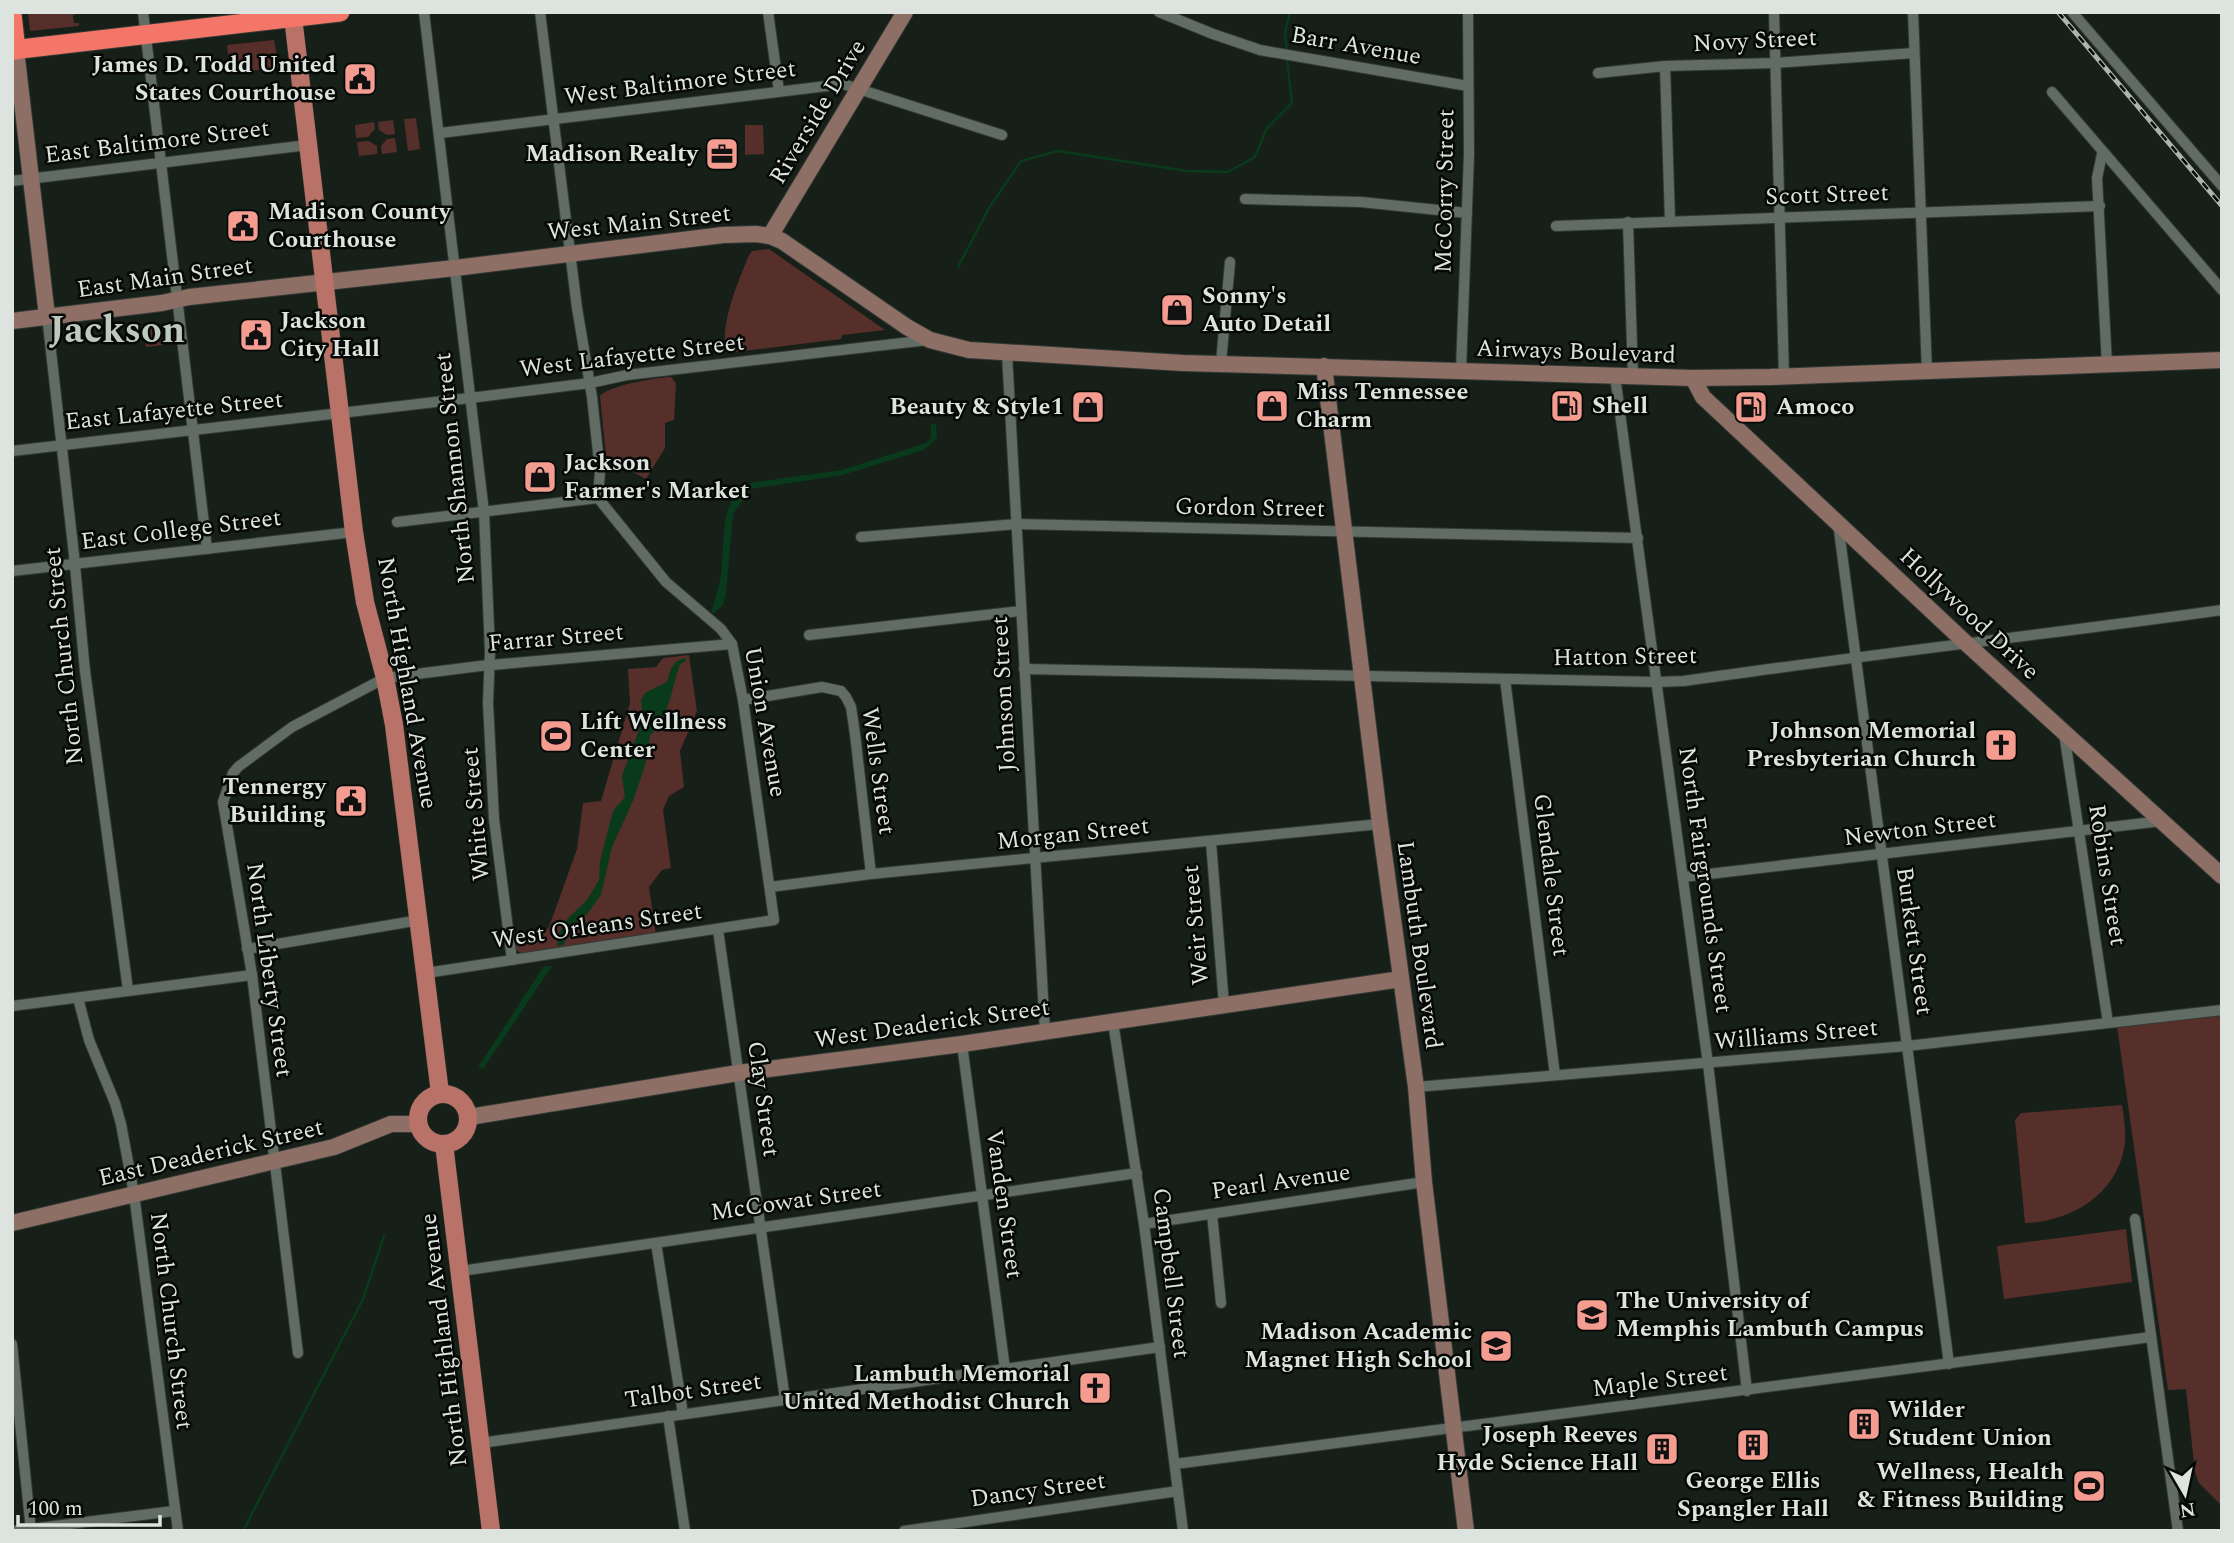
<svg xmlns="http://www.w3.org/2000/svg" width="2234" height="1543" viewBox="0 0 2234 1543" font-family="Spectral,serif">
	<rect width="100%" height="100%" fill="#161f18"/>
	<!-- green -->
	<g fill="#572f2a">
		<path d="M 28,12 L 77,12 L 73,16 L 74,23 L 79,23 L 79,26 L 30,31 Z"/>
		<path d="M 274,40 L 279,68 L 230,73 L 227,45 Z"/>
		<path d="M 416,118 L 420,149 L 408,151 L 404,119 Z"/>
		<path d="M 393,120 L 395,134 L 387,135 L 379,130 L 378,122 Z"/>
		<path d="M 374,122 L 375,129 L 368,137 L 356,138 L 355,125 Z"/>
		<path d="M 745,125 L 763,125 L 764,154 L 745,155 Z"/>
		<path d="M 395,138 L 397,152 L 382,154 L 381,146 L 387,139 Z"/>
		<path d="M 369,141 L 377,146 L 377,154 L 359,156 L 357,142 Z"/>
		<path d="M 769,249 L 885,330 L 842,335 L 841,339 L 727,353 C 718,327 739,280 749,255 L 752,251 Z"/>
		<path d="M 156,324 L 157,327 L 160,327 L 163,345 L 146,347 L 144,331 L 141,331 L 140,326 Z"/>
		<path d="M 671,377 L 676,383 L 674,420 L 665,423 L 665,448 L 646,479 L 614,462 L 606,455 L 600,396 C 607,386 658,377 671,377 Z"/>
		<path d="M 689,655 L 697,711 L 680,751 L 684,787 L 669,796 L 663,810 L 671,868 L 662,870 L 649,887 L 656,935 L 524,955 L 516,950 L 515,941 C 529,939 541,939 549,927 L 577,849 L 583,803 L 601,801 L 630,703 L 628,669 L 656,667 L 663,658 Z"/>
		<path d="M 2222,1016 L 2222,1510 L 2221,1505 L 2199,1483 L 2195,1472 L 2186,1389 L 2168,1390 L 2117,1026 Z"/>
		<path d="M 2122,1105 C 2124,1119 2127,1135 2124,1149 C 2115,1196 2069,1222 2025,1223 L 2015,1120 L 2021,1113 Z"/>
		<path d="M 2126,1229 L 2132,1282 L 2004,1299 L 1997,1246 Z"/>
	</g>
	<!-- water -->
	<g fill="#093a1b">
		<path d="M 931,424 L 936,424 L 937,438 L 924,450 L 843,475 L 751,489 L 733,514 L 726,593 L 723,605 L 714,613 L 711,612 C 714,601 718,591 720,580 C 727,546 714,499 754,482 L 842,470 L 926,443 L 931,438 Z"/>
		<path d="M 686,658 L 686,661 L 680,664 C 672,687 668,721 650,735 L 645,766 L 633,801 L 612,847 L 601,895 L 587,914 L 578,920 L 563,945 L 557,946 L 559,933 L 569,917 L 587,900 L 599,880 L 600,861 L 613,811 L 625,797 L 622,776 L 643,719 L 641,700 L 645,693 L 667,682 C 671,669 672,660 686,658 Z"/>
		<path d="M 544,966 L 552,966 L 483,1069 L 478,1067 Z"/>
	</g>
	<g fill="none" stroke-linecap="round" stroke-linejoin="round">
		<!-- stream -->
		<g stroke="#093a1b" stroke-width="2.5">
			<path d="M 1287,52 L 1285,33 L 1290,12"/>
			<path d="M 958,267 L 989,208 L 1021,161 L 1058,151 L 1187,171 L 1228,172 L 1255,157 L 1267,128 L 1292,103 L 1287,59"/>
			<path d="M 243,1531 L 363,1299 L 384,1236"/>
		</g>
		<defs>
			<g id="street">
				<path d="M 143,12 L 207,549"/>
				<path d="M 424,12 L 484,512 L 490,651 L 488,703 L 494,819 L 512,960"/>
				<path d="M 540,12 L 577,308 L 592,397 L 600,471 L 598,498"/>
				<path d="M 768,12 L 779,91"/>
				<path d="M 1159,12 L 1213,34 L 1260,50 L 1468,86"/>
				<path d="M 1774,12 L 1784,376"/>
				<path d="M 1913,12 L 1927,372"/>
				<path d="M 2072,12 L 2222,186"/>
				<path d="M 1665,66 L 1670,221"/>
				<path d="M 1598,73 L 1665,66 L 1775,63 L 1914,53"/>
				<path d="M 2052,92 L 2222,290"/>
				<path d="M 440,133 L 843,84 L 1002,135"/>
				<path d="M 2102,154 L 2097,178 L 2107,365"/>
				<path d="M 12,181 L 308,145"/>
				<path d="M 1245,199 L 1361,202 L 1467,213"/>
				<path d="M 1628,222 L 1633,377"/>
				<path d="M 1556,226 L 2100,206"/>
				<path d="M 47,316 L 74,555 L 85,671 L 128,990"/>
				<path d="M 1007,354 L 1045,1032"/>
				<path d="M 1221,363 L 1230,262"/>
				<path d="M 1461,371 L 1469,154 L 1468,12"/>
				<path d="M 1615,376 L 1708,1064 L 1747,1391"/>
				<path d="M 12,451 L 470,398 L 590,383 L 627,375 L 928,340"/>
				<path d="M 397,522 L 598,498"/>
				<path d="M 1838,523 L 1949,1364"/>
				<path d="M 861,537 L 1017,524 L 1638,538"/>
				<path d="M 12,571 L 354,532"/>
				<path d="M 809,635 L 1020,611"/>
				<path d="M 1024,669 L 1657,682 L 1684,681 C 1863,655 2042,635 2222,610"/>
				<path d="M 1505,679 L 1555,1075"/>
				<path d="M 743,700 L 822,687 L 841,691 L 846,697 L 851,707 L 855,734 L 871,874"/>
				<path d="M 2064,733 L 2108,1023"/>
				<path d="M 1211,842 L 1224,1005"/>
				<path d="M 1683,877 L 2162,821"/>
				<path d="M 770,887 L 871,874 L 1380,824"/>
				<path d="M 718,930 L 785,1399"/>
				<path d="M 247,949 L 420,920"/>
				<path d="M 426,973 L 774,920 L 743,700 L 732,644 L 721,629 L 666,582 L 598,498"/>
				<path d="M 78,998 L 89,1040 L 115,1103 L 121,1124 L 134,1194 L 178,1531"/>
				<path d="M 12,1006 L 252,975"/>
				<path d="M 1113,1022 L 1144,1224 L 1183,1531"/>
				<path d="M 962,1044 L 1005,1369"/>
				<path d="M 1416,1087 L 1907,1046 L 2222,1010"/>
				<path d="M 1212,1214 L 1221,1303"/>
				<path d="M 2135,1219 L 2178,1531"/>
				<path d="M 1144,1224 L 1424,1182"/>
				<path d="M 656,1243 L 683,1414"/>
				<path d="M 461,1271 L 1137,1173"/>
				<path d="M 12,1344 L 31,1531"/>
				<path d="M 298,1353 L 252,975 L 223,802 L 233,773 L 238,767 L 292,727 L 385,678 L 480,666 L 732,644"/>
				<path d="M 668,1416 L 685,1531"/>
				<path d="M 481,1443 L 1160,1347"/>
				<path d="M 1175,1464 L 2151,1337"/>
				<path d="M 14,1531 L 174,1511"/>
				<path d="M 904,1531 L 1178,1491"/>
			</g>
			<g id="secondary">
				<path d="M 16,50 L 47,316"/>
				<path d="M 770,236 L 905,12"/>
				<path d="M 12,321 L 162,303 L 189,297 L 455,268 L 723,235 L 756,234 L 770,236 L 782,241 L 907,327 L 930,340 L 969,350 L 1183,363 L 1693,378 L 1770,377 L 2222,360"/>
				<path d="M 1324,366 L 1380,824 L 1416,1087 L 1424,1182 L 1466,1531"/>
				<path d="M 1693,378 L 1703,397 L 1968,645 L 2222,876"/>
				<path d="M 469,1117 L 738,1073 L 962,1044 L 1401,979"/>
				<path d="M 12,1223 L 334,1147 L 391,1124 L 418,1124"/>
			</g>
			<g id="primary">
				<path d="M 293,17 L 354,532 L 365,602 L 385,678 L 394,725 L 440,1093"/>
				<circle cx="443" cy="1119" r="25"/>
				<path d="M 444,1144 L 491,1531"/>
			</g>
			<g id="highway">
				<path d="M 12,14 L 16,50"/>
				<path d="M 12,50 L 340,12"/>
			</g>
		</defs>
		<!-- street casing -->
		<use href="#street" stroke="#333934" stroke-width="12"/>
		<!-- secondary casing -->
		<use href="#secondary" stroke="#333934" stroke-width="18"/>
		<!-- primary casing -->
		<use href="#primary" stroke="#333934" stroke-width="19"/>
		<!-- highway casing -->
		<use href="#highway" stroke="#333934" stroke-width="21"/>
		<!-- street -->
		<use href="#street" stroke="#616c64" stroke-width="10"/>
		<!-- secondary -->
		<use href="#secondary" stroke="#8d6f66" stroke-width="16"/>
		<!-- primary -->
		<use href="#primary" stroke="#b97267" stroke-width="18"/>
		<!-- highway -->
		<use href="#highway" stroke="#f37669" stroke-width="19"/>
		<defs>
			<path id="rail" d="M 2058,12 L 2222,206"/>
		</defs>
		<!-- rail casing -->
		<use href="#rail" stroke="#adb3ae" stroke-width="5"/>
		<!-- rail -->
		<use href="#rail" stroke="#050805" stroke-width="2.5" stroke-dasharray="8" stroke-linecap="butt"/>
	</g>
	<!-- icons -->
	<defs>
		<symbol id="civic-square" viewBox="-11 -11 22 22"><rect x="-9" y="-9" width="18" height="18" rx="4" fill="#f59c91" stroke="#050805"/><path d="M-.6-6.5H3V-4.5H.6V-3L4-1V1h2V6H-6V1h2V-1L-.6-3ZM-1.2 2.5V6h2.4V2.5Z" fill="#111"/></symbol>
		<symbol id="office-square" viewBox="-11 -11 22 22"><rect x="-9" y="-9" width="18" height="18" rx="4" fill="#f59c91" stroke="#050805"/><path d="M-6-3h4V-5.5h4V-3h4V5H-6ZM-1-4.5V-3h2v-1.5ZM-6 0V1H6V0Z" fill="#111"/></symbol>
		<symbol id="shop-square" viewBox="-11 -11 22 22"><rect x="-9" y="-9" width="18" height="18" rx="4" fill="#f59c91" stroke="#050805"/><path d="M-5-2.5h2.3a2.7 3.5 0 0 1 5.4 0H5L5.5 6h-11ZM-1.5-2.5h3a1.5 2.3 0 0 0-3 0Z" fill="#111"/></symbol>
		<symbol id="fuel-square" viewBox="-11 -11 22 22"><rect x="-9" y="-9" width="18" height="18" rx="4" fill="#f59c91" stroke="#050805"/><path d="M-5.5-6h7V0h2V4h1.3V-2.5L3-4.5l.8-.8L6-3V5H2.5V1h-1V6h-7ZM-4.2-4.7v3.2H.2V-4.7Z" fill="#111"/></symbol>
		<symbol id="stadium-square" viewBox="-11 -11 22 22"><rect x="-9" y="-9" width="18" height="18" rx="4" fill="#f59c91" stroke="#050805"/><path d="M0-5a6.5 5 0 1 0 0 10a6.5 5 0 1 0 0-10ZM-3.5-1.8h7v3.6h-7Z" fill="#111"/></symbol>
		<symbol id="church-square" viewBox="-11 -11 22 22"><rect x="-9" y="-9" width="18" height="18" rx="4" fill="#f59c91" stroke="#050805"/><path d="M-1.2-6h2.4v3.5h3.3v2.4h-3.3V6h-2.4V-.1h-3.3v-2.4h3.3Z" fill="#111"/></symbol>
		<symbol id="university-square" viewBox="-11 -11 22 22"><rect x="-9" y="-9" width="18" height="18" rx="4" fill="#f59c91" stroke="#050805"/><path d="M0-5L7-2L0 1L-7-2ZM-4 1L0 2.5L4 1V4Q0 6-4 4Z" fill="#111"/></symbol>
		<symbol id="school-square" viewBox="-11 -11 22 22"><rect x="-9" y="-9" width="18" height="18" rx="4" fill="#f59c91" stroke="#050805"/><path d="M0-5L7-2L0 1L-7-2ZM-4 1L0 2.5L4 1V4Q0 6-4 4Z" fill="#111"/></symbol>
		<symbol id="building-square" viewBox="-11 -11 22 22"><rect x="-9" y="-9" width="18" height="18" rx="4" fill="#f59c91" stroke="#050805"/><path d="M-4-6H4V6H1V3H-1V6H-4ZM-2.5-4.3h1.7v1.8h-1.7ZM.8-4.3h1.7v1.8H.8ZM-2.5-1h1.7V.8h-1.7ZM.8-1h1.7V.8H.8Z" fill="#111"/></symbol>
	</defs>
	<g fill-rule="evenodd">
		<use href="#civic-square" x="341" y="60" width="38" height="38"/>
		<use href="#office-square" x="703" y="135" width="38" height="38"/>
		<use href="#civic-square" x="224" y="207" width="38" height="38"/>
		<use href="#shop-square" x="1158" y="291" width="38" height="38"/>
		<use href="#civic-square" x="237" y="316" width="38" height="38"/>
		<use href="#shop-square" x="1253" y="387" width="38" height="38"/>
		<use href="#fuel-square" x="1548" y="387" width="38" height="38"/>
		<use href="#shop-square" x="1069" y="388" width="38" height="38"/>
		<use href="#fuel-square" x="1732" y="388" width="38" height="38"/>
		<use href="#shop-square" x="521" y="458" width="38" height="38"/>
		<use href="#stadium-square" x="537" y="717" width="38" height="38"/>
		<use href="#church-square" x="1982" y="726" width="38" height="38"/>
		<use href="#civic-square" x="332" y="782" width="38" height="38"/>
		<use href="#university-square" x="1573" y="1296" width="38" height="38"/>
		<use href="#school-square" x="1477" y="1327" width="38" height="38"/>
		<use href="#church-square" x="1076" y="1369" width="38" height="38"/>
		<use href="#building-square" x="1845" y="1405" width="38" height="38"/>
		<use href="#building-square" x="1734" y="1426" width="38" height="38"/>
		<use href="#building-square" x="1643" y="1430" width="38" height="38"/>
		<use href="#stadium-square" x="2070" y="1467" width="38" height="38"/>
	</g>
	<g text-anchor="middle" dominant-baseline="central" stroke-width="5" stroke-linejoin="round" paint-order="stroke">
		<!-- street labels -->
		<g font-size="24" fill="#dde3de" stroke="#050805">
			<text transform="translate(1755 41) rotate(-3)">Novy Street</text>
			<text transform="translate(1356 46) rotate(10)">Barr Avenue</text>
			<text transform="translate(680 83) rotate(-7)">West Baltimore Street</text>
			<text transform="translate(818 112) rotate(-59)">Riverside Drive</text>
			<text transform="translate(157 142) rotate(-7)">East Baltimore Street</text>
			<text transform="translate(1445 191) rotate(-89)">McCorry Street</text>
			<text transform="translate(1827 195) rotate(-2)">Scott Street</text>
			<text transform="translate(639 223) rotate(-6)">West Main Street</text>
			<text transform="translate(165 278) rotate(-8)">East Main Street</text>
			<text transform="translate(1576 352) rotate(2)">Airways Boulevard</text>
			<text transform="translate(632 356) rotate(-7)">West Lafayette Street</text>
			<text transform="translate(174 411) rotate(-6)">East Lafayette Street</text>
			<text transform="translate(455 468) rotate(-96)">North Shannon Street</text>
			<text transform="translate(1250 508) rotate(1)">Gordon Street</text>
			<text transform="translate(181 530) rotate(-7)">East College Street</text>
			<text transform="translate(1969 614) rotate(43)">Hollywood Drive</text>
			<text transform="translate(556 638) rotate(-5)">Farrar Street</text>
			<text transform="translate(64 656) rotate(-96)">North Church Street</text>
			<text transform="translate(1625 657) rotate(-1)">Hatton Street</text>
			<text transform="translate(407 683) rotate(80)">North Highland Avenue</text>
			<text transform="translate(1004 694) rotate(-93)">Johnson Street</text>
			<text transform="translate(765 722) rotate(80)">Union Avenue</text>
			<text transform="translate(878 771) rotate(82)">Wells Street</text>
			<text transform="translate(476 814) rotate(-95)">White Street</text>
			<text transform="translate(1920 829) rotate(-7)">Newton Street</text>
			<text transform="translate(1073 834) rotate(-6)">Morgan Street</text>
			<text transform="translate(1551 875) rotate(83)">Glendale Street</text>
			<text transform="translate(2107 875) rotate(81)">Robins Street</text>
			<text transform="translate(1705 880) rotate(82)">North Fairgrounds Street</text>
			<text transform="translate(1196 925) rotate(-95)">Weir Street</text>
			<text transform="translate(597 926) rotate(-8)">West Orleans Street</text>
			<text transform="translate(1914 941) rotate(82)">Burkett Street</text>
			<text transform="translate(1419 945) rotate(82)">Lambuth Boulevard</text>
			<text transform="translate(269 970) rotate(82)">North Liberty Street</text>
			<text transform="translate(932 1024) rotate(-8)">West Deaderick Street</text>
			<text transform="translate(1796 1035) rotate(-5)">Williams Street</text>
			<text transform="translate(763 1099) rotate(82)">Clay Street</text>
			<text transform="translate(211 1153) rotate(-13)">East Deaderick Street</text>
			<text transform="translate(1281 1182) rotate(-8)">Pearl Avenue</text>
			<text transform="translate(796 1201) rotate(-8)">McCowat Street</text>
			<text transform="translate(1004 1204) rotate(82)">Vanden Street</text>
			<text transform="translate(1171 1273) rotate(83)">Campbell Street</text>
			<text transform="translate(171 1321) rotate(83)">North Church Street</text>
			<text transform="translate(444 1340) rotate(-97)">North Highland Avenue</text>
			<text transform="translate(1660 1381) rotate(-7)">Maple Street</text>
			<text transform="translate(693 1391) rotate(-8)">Talbot Street</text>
			<text transform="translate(1038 1490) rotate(-8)">Dancy Street</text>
		</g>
		<!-- poi labels -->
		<g font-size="24" font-weight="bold" fill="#dde3de" stroke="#050805" text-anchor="start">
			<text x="336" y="65" text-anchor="end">James D. Todd United<tspan x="336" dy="28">States Courthouse</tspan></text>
			<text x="698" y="154" text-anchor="end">Madison Realty</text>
			<text x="268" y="212">Madison County<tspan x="268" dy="28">Courthouse</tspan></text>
			<text x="1202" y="296">Sonny's<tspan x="1202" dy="28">Auto Detail</tspan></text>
			<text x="280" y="321">Jackson<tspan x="280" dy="28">City Hall</tspan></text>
			<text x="1296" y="392">Miss Tennessee<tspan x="1296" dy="28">Charm</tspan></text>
			<text x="1592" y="406">Shell</text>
			<text x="1064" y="407" text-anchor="end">Beauty &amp; Style1</text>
			<text x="1776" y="407">Amoco</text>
			<text x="564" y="463">Jackson<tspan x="564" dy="28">Farmer's Market</tspan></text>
			<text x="580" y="722">Lift Wellness<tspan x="580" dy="28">Center</tspan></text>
			<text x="1976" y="731" text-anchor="end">Johnson Memorial<tspan x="1976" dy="28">Presbyterian Church</tspan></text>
			<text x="326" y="787" text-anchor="end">Tennergy<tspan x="326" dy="28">Building</tspan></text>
			<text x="1616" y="1301">The University of<tspan x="1616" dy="28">Memphis Lambuth Campus</tspan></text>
			<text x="1472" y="1332" text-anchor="end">Madison Academic<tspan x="1472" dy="28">Magnet High School</tspan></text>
			<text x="1070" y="1374" text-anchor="end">Lambuth Memorial<tspan x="1070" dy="28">United Methodist Church</tspan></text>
			<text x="1888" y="1410">Wilder<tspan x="1888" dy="28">Student Union</tspan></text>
			<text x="1638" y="1435" text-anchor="end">Joseph Reeves<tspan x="1638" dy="28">Hyde Science Hall</tspan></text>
			<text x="2064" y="1472" text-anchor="end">Wellness, Health<tspan x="2064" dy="28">&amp; Fitness Building</tspan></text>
			<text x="1753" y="1481" text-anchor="middle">George Ellis<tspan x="1753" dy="28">Spangler Hall</tspan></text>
		</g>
		<!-- town labels -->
		<g font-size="38" font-weight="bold" fill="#bdc9bf" stroke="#050805">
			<text x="117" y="331">Jackson</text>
		</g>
	</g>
	<!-- border -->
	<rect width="2234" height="1543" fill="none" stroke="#dde3de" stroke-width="28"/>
	<!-- north arrow -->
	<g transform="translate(2185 1494) rotate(171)" stroke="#050805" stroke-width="5" paint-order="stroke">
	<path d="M0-5L12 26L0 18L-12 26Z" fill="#dde3de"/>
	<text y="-10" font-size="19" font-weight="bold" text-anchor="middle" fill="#dde3de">N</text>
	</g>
	<!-- scale -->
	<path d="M18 1515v10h142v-10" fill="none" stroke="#dde3de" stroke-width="3.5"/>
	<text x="28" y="1515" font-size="21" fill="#dde3de" stroke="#050805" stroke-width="5" paint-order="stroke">100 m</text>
</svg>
